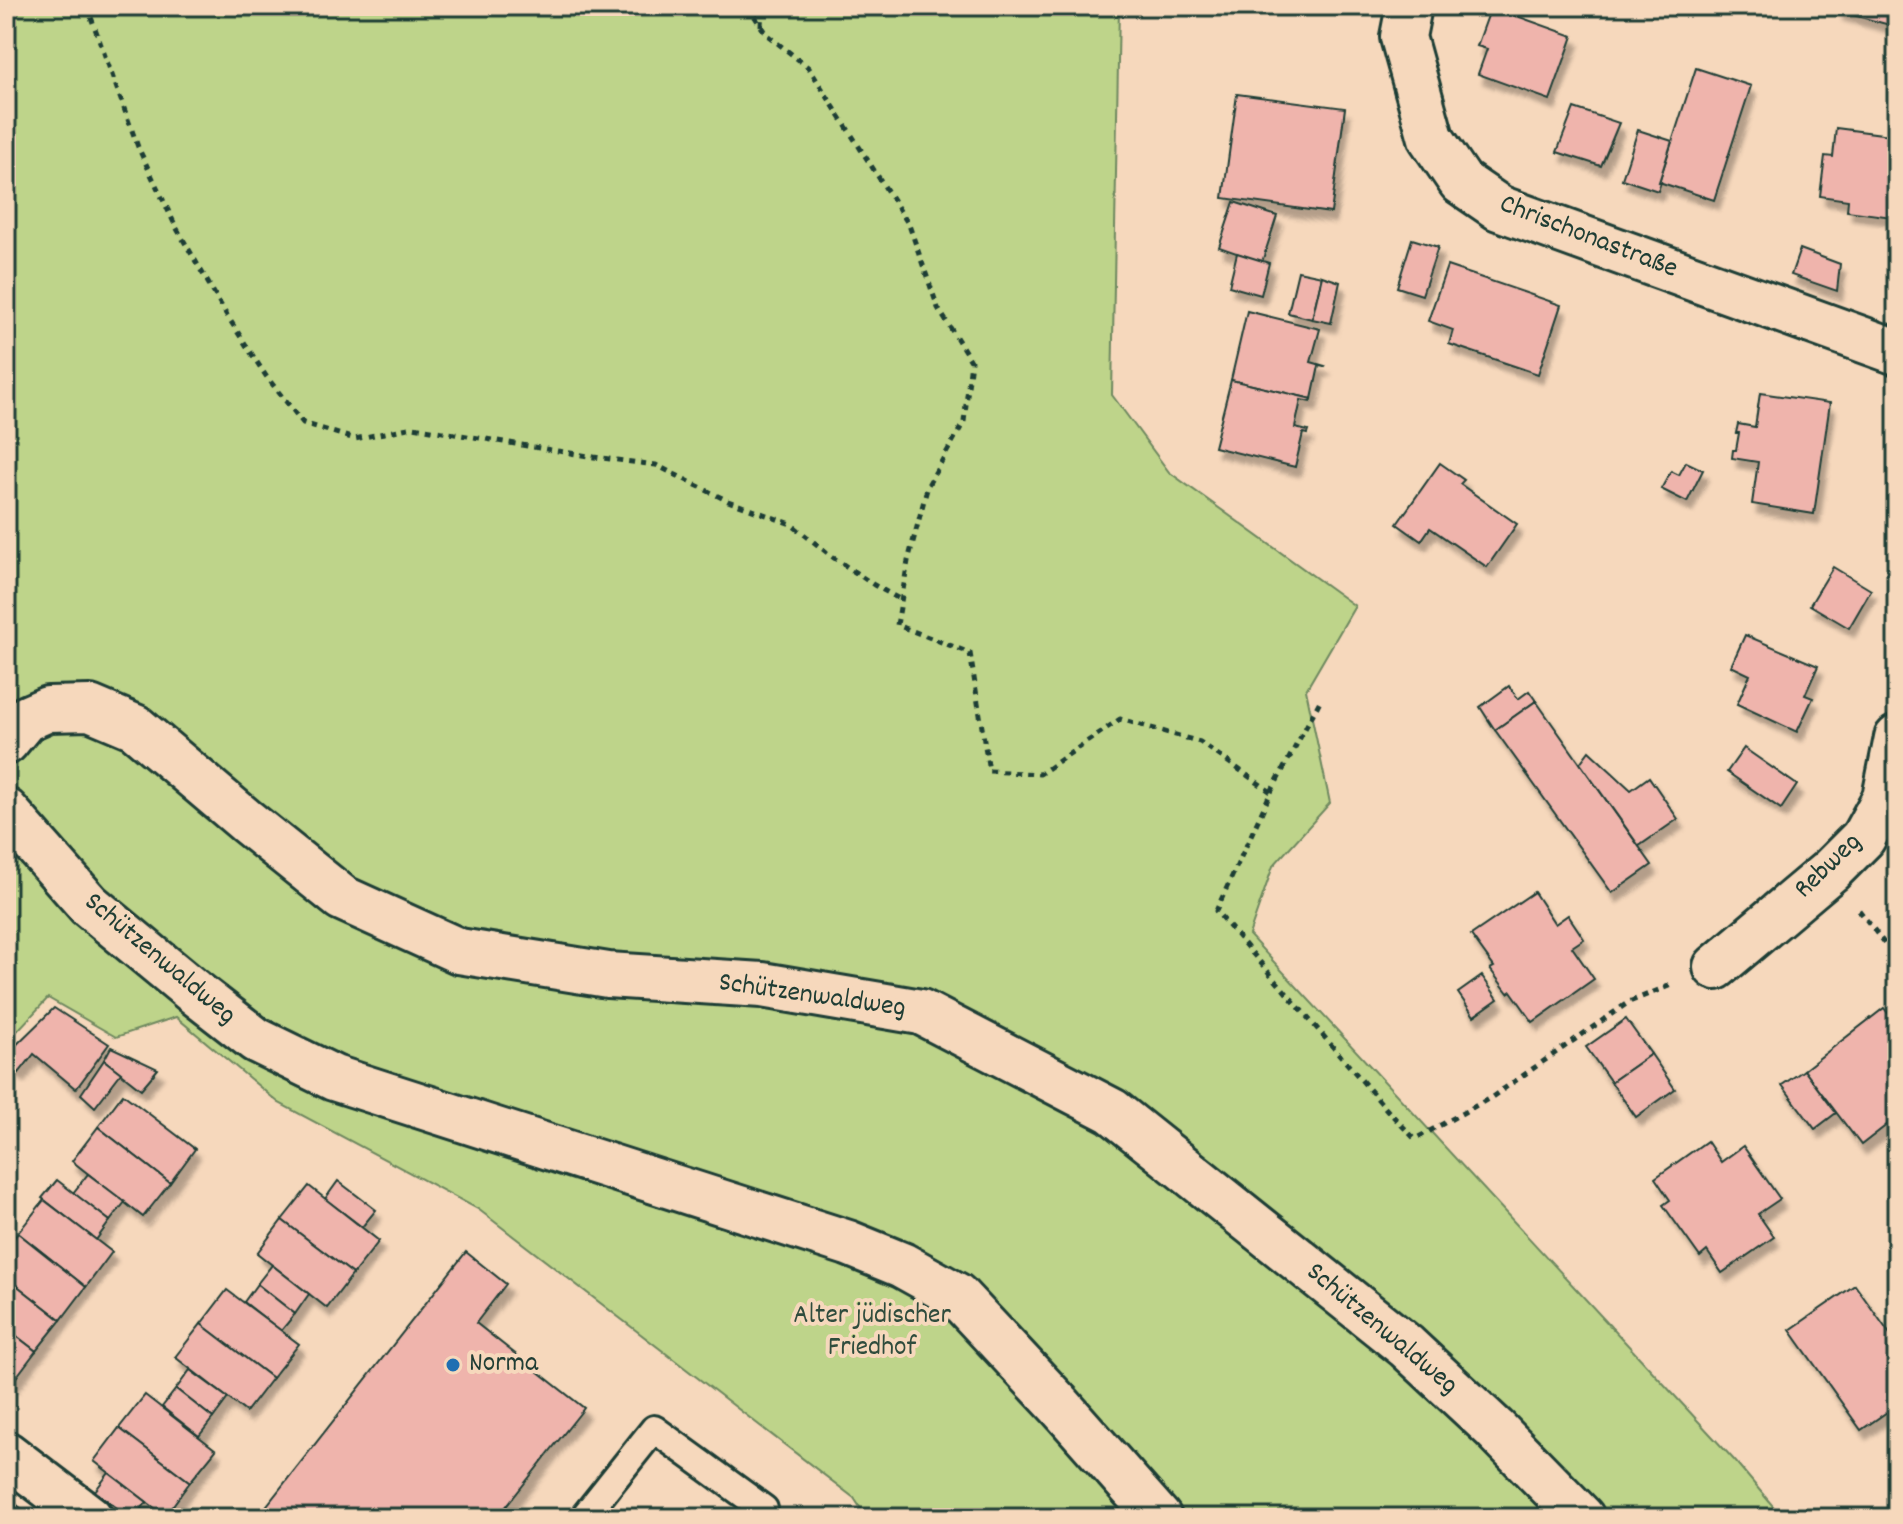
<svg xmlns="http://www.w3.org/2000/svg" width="1903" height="1524" viewBox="0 0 1903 1524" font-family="Dekko,sans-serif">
	<defs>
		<filter id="shadow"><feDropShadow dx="5" dy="9" stdDeviation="2" flood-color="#0004"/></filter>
	</defs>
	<rect width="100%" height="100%" fill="#f6d8bc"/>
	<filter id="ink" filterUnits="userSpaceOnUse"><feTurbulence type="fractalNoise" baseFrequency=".0125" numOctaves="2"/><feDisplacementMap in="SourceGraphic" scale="16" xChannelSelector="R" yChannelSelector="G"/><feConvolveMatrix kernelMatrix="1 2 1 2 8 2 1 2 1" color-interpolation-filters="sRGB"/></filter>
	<g filter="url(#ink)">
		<!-- green -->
		<path fill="#bed48a" stroke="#6e885f" stroke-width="2" d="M 6,6 L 1119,6 L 1112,395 L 1169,472 L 1355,606 L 1306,690 L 1330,803 L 1273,866 L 1249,935 L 1735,1461 L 1783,1518 L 867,1518 L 854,1498 L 478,1209 L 279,1103 L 176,1017 L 116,1037 L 48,998 L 6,1043 Z"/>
		<!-- building -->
		<g fill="#efb4ac" stroke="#1f3d34" stroke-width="2" filter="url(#shadow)">
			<path d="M 1839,6 L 1897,6 L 1897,27 L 1838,11 Z"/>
			<path d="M 1490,10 L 1499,14 L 1500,10 L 1573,36 L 1550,100 L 1478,74 L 1487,49 L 1477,46 Z"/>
			<path d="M 1696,68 L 1751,86 L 1714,200 L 1659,182 Z"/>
			<path d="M 1237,94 L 1345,108 L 1331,213 L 1223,198 Z"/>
			<path d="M 1574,108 L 1619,123 L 1601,166 L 1557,152 Z"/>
			<path d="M 1836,128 L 1897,136 L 1897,178 L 1892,217 L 1847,211 L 1848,200 L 1820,196 L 1825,156 L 1833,157 Z"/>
			<path d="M 1638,130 L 1672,141 L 1659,182 L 1661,182 L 1658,191 L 1622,179 Z"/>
			<path d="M 1234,202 L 1277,216 L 1262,262 L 1219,247 Z"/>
			<path d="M 1412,239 L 1438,247 L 1422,295 L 1397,287 Z"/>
			<path d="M 1800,249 L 1840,264 L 1837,291 L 1791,275 Z"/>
			<path d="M 1237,253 L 1269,263 L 1261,295 L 1229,286 Z"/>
			<path d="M 1447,266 L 1561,305 L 1538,374 L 1449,344 L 1453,330 L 1428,321 Z"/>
			<path d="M 1298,271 L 1322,276 L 1312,319 L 1288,313 Z"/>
			<path d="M 1322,276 L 1340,282 L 1331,323 L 1312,319 Z"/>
			<path d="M 1247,311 L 1320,329 L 1311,362 L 1325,366 L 1324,367 L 1319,366 L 1312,399 L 1231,380 Z"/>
			<path d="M 1231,380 L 1312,399 L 1311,402 L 1301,400 L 1295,428 L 1308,431 L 1307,434 L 1303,433 L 1295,467 L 1214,447 Z"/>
			<path d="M 1760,393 L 1830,403 L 1814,514 L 1752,504 L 1758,462 L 1732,458 L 1733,450 L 1736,450 L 1739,433 L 1736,433 L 1738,424 L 1755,427 Z"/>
			<path d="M 1686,462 L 1703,470 L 1687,502 L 1661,489 L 1671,471 L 1679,475 Z"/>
			<path d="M 1440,463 L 1464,480 L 1460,484 L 1517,524 L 1487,567 L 1430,528 L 1421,541 L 1397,524 Z"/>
			<path d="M 1833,567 L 1871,590 L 1849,628 L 1810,605 Z"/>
			<path d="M 1745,635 L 1818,666 L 1805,695 L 1813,698 L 1797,732 L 1737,704 L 1750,675 L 1731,666 Z"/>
			<path d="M 1509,686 L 1518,699 L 1529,691 L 1536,701 L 1495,730 L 1480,707 Z"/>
			<path d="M 1536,701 L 1652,865 L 1612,893 L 1495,730 Z"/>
			<path d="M 1744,748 L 1797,785 L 1781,809 L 1727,772 Z"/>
			<path d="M 1589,751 L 1631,790 L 1649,777 L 1678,819 L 1639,846 L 1580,763 Z"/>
			<path d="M 1534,892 L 1555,924 L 1568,915 L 1584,939 L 1572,947 L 1594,979 L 1533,1022 L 1511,991 L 1508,993 L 1490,969 L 1494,967 L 1471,935 Z"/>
			<path d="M 1482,976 L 1498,999 L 1474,1016 L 1458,993 Z"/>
			<path d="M 54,1008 L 109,1044 L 76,1089 L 34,1054 L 19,1073 L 6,1062 L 6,1055 Z"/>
			<path d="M 1884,1008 L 1897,1025 L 1897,1065 L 1893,1068 L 1897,1074 L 1897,1117 L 1861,1145 L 1804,1070 Z"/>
			<path d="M 1626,1019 L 1651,1054 L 1611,1082 L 1586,1047 Z"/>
			<path d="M 111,1047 L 158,1069 L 141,1089 L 104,1060 Z"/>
			<path d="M 1651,1054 L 1675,1089 L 1636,1117 L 1611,1082 Z"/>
			<path d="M 104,1060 L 121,1073 L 95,1107 L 81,1094 Z"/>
			<path d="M 1804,1070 L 1836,1113 L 1815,1129 L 1782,1085 Z"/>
			<path d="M 123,1094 L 195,1149 L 170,1183 L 98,1127 Z"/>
			<path d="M 98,1127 L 170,1183 L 143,1217 L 72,1161 Z"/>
			<path d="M 1707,1141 L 1721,1162 L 1743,1146 L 1780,1199 L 1758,1214 L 1774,1237 L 1722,1273 L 1707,1251 L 1700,1257 L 1663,1205 L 1670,1200 L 1655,1178 Z"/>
			<path d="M 88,1174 L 125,1202 L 110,1221 L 73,1193 Z"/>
			<path d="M 57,1180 L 110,1221 L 96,1240 L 42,1198 Z"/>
			<path d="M 338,1181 L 376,1210 L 362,1227 L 325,1199 Z"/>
			<path d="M 309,1186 L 379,1241 L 353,1274 L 282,1220 Z"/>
			<path d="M 44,1200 L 112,1252 L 86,1287 L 18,1233 Z"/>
			<path d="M 282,1220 L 353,1274 L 327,1308 L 257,1253 Z"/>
			<path d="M 18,1233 L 86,1287 L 61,1320 L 6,1277 L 6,1248 Z"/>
			<path d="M 466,1252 L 506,1284 L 476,1323 L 584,1408 L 581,1412 L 497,1518 L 257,1518 Z"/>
			<path d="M 272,1265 L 309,1294 L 295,1314 L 257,1284 Z"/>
			<path d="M 6,1277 L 61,1320 L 36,1351 L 6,1328 Z"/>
			<path d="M 257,1284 L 295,1314 L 281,1331 L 244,1302 Z"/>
			<path d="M 1855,1285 L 1897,1344 L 1897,1405 L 1861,1430 L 1790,1330 Z"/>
			<path d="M 227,1290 L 299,1344 L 272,1378 L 201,1324 Z"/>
			<path d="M 201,1324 L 272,1378 L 246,1412 L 175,1357 Z"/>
			<path d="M 6,1328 L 36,1351 L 11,1384 L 6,1381 Z"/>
			<path d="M 190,1370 L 228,1398 L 213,1418 L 176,1389 Z"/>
			<path d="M 176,1389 L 213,1418 L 199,1436 L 162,1407 Z"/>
			<path d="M 145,1395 L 216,1450 L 190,1482 L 119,1428 Z"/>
			<path d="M 119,1428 L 190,1482 L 165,1516 L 94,1461 Z"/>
			<path d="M 109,1473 L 147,1502 L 134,1518 L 130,1518 L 95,1491 Z"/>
			<path d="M 6,1496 L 33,1518 L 6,1518 Z"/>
		</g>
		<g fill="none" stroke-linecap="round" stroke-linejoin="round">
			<defs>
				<path id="service" d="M 583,1518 L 654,1429 L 764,1509 L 757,1518"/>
				<g id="minor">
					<path d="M 1409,6 L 1403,37 L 1431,138 L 1461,182 L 1499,208 L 1897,352"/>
					<path d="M 6,742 L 25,719 L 48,709 L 90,708 L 135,727 L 246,821 L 342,898 L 459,951 L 608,975 L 762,985 L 921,1012 L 1112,1111 L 1406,1346 L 1495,1429 L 1582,1518"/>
					<path d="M 6,811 L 89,905 L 193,991 L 256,1040 L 334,1078 L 848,1243 L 902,1265 L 956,1295 L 1060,1406 L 1159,1518"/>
					<path d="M 1716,967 L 1830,871 L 1863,838 L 1885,798 L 1897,738"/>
					<path d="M 6,1454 L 90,1518"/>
				</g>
			</defs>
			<!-- service casing -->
			<use href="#service" stroke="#1f3d34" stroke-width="32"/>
			<!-- minor casing -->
			<use href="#minor" stroke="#1f3d34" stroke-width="50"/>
			<!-- path -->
			<g stroke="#1f3d34" stroke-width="5" stroke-dasharray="6 6" stroke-linecap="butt">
				<path d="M 87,6 L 138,147 L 176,227 L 226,314 L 266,376 L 303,423 L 355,439 L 413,427 L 594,457 L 656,465 L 728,501 L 791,524 L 834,558 L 874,585 L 901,600"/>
				<path d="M 748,6 L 766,34 L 809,68 L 909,225 L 938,308 L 971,361 L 964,422 L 928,485 L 908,561 L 897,625 L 970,653 L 989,771 L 1040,774 L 1120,719 L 1200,742 L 1271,792 L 1216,911 L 1388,1111 L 1415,1139 L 1492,1097 L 1629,1002 L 1671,985"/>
				<path d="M 761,26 L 762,6"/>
				<path d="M 1271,792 L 1321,699"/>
				<path d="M 1859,910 L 1897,960"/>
			</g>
			<!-- service -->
			<use href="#service" stroke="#f6d8bc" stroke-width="26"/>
			<!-- minor -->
			<use href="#minor" stroke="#f6d8bc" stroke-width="44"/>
		</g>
	</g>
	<!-- markers -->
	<circle fill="#1f6fb2" stroke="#f6d8bc" stroke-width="3" cx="453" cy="1365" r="8"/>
	<g text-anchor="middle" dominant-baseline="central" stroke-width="8" stroke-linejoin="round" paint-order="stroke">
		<!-- street labels -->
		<g font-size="28" fill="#1f3d34" stroke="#f6d8bc">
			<text transform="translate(1588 238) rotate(21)">Chrischonastraße</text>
			<text transform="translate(1829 867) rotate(-44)">Rebweg</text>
			<text transform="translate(159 960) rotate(40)">Schützenwaldweg</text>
			<text transform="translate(812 997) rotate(8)">Schützenwaldweg</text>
			<text transform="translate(1381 1330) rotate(40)">Schützenwaldweg</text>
		</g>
		<!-- park labels -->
		<g font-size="28" fill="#2f4c3d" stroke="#f6d8bc">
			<text x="872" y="1317">Alter jüdischer<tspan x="872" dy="32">Friedhof</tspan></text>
		</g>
		<!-- poi labels -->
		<g font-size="28" fill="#1f3d34" stroke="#f6d8bc" text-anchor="start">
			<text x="469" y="1365">Norma</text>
		</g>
	</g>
	<!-- margin -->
	<rect width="1903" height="1524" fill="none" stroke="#f6d8bc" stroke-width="32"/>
	<rect x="16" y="16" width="1871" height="1492" fill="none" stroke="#1f3d34" stroke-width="3" filter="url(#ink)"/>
</svg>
